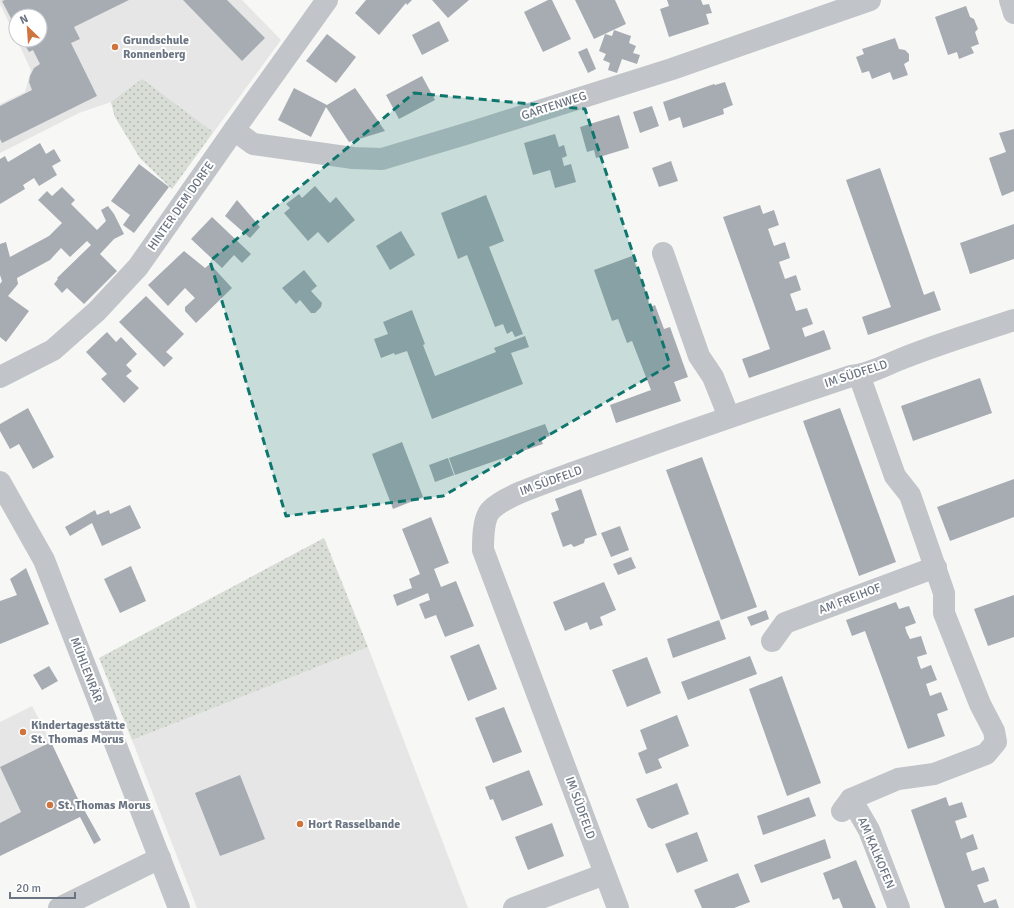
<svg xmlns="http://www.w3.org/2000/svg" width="1014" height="908" viewBox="0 0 1014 908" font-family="Signika,sans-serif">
	<defs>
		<pattern id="park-dots" width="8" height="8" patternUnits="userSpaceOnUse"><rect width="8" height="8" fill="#d8ddd6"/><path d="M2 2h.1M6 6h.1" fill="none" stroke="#b3b8b3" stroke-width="1.8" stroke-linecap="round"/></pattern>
	</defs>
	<rect width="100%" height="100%" fill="#f7f7f5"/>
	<!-- built -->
	<g fill="#e5e6e5">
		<path d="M 0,0 L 242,0 L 281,40 L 172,189 L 140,158 L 115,117 L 111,102 L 79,113 L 0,153 L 0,104 L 25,92 L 31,70 L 17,40 L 40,40 L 40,16 L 16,16 L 16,37 L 0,4 Z"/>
		<path d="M 368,647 L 468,908 L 197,908 L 132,740 Z"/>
		<path d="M 32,706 L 51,742 L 0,767 L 0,722 Z"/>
		<path d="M 0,767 L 21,812 L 0,823 Z"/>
	</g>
	<!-- park -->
	<g fill="url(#park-dots)">
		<path d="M 142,79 L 213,132 L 172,189 L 140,158 L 115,117 L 111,102 Z"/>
		<path d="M 324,538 L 368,647 L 132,740 L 99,658 Z"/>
	</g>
	<!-- building -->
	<g fill="#a7acb3">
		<path d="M 5,0 L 129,0 L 74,27 L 80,39 L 71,43 L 97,96 L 2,143 L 0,139 L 0,106 L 32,90 L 29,82 L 30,76 L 34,68 L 40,64 L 33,50 L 29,52 L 22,40 L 40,40 L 40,16 L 16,16 L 16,28 L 2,1 Z"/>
		<path d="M 183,0 L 227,0 L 265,38 L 242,61 Z"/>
		<path d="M 366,0 L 412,0 L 407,5 L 406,3 L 379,35 L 355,13 Z"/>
		<path d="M 432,0 L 469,0 L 448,18 Z"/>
		<path d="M 548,0 L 552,0 L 571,39 L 543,52 L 524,12 Z"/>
		<path d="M 575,0 L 615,0 L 626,24 L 594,39 Z"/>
		<path d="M 667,0 L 701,0 L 703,5 L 709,4 L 712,13 L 706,14 L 709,24 L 669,37 L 660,9 L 669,6 Z"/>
		<path d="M 966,6 L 970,17 L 974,19 L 978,29 L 975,32 L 979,44 L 971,47 L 974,53 L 959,59 L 957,52 L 948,55 L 935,17 Z"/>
		<path d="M 439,21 L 449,41 L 422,55 L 412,35 Z"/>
		<path d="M 614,30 L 631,36 L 629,43 L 636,46 L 633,53 L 640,55 L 637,64 L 622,59 L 617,73 L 608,70 L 610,63 L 603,60 L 606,54 L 599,51 L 605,34 L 612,36 Z"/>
		<path d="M 327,34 L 356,57 L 336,83 L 306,61 Z"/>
		<path d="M 895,38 L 899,49 L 905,50 L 909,54 L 909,61 L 904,64 L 908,75 L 893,80 L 890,72 L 872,79 L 869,71 L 862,73 L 856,57 L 864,54 L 862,49 Z"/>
		<path d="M 587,48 L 596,69 L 588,73 L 578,52 Z"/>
		<path d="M 422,76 L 435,100 L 399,119 L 386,95 Z"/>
		<path d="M 725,82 L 733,105 L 723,109 L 724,114 L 683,128 L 680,117 L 669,121 L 663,102 L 714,84 L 715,85 Z"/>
		<path d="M 294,88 L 327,105 L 355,88 L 385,131 L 349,142 L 326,107 L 311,137 L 278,120 Z"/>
		<path d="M 652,106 L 659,126 L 640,133 L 633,112 Z"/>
		<path d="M 619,115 L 629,148 L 596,158 L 594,150 L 587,152 L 580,127 Z"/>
		<path d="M 1014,129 L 1014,191 L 1002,196 L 989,158 L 1006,152 L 999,133 Z"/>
		<path d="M 555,134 L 559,147 L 564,145 L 567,156 L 562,158 L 564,166 L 571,164 L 576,182 L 555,188 L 550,170 L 533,175 L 524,143 Z"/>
		<path d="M 40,143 L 46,154 L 54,149 L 61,161 L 52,166 L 57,175 L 39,186 L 34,178 L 23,185 L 25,189 L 0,204 L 0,159 L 5,156 L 8,162 Z"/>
		<path d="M 671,161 L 678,181 L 659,187 L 652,168 Z"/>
		<path d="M 139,164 L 169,187 L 134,233 L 123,225 L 130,215 L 111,201 Z"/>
		<path d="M 880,168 L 924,295 L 934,291 L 941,310 L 868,335 L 862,317 L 891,307 L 846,180 Z"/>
		<path d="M 315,186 L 330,203 L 336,197 L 355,220 L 328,243 L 318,232 L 308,241 L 284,213 L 290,208 L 286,204 L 299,194 L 302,198 Z"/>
		<path d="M 62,187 L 75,200 L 71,204 L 97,230 L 106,221 L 101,210 L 108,206 L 114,214 L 124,234 L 114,239 L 100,254 L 117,271 L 84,304 L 67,288 L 62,293 L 54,284 L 58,279 L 57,278 L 91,245 L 87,241 L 70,257 L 61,248 L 50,260 L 17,278 L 18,284 L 8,296 L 29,311 L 6,342 L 0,337 L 0,284 L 2,281 L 0,275 L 0,244 L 6,242 L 10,257 L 49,236 L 62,223 L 38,200 L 47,191 L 52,196 Z"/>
		<path d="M 486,195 L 504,241 L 489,247 L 523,334 L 515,337 L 512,331 L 507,334 L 503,324 L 495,327 L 467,255 L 458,259 L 441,213 Z"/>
		<path d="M 237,200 L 260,227 L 250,238 L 225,216 Z"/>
		<path d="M 760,205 L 763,214 L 774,210 L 779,225 L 768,229 L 774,246 L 785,242 L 790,258 L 779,262 L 785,279 L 796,275 L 801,290 L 790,294 L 796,311 L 807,308 L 813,324 L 802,328 L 805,337 L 824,330 L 831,349 L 749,378 L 742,359 L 770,349 L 723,217 Z"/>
		<path d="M 212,217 L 251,254 L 242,263 L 234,255 L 222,268 L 191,239 Z"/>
		<path d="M 1014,224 L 1014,259 L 970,274 L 960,243 Z"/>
		<path d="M 401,231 L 415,255 L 390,270 L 376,246 Z"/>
		<path d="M 184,251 L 205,268 L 210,264 L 232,288 L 196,323 L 185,311 L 185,307 L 195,298 L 185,288 L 168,306 L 148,285 Z"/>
		<path d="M 632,256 L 649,300 L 648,301 L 650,307 L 655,305 L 664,329 L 670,327 L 688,377 L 674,382 L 681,401 L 616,423 L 610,405 L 651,390 L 632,341 L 627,343 L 618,319 L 612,321 L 594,270 Z"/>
		<path d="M 304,270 L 317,286 L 311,291 L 322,303 L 321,307 L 315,313 L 311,313 L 300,300 L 296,304 L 282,288 Z"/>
		<path d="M 146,296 L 184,334 L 166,352 L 173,358 L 164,367 L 119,322 Z"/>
		<path d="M 412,310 L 425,344 L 423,345 L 435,376 L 496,352 L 494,348 L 525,336 L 529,347 L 511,353 L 523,384 L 432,419 L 407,351 L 395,355 L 394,353 L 381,358 L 374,339 L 388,334 L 383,322 Z"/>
		<path d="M 107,332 L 116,342 L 121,337 L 137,354 L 126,365 L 132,371 L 126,376 L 139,388 L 124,403 L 101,379 L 107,374 L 86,352 Z"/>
		<path d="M 980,378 L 992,413 L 913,441 L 901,406 Z"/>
		<path d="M 28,408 L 54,457 L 33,469 L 19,444 L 10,449 L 0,431 L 0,424 Z"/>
		<path d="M 840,408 L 896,562 L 859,576 L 803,421 Z"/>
		<path d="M 545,424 L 550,436 L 541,439 L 543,444 L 455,475 L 449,458 Z"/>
		<path d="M 402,442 L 423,497 L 393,509 L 372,454 Z"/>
		<path d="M 702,457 L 757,607 L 721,620 L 666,470 Z"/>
		<path d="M 448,458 L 454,475 L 435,482 L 429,465 Z"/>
		<path d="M 1014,479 L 1014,517 L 950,541 L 937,507 Z"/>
		<path d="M 581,489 L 597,535 L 585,539 L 584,543 L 574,547 L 571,544 L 563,547 L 551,513 L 559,510 L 555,499 Z"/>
		<path d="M 130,505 L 141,528 L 102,546 L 92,523 L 70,536 L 65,527 L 95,510 L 97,515 L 109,510 L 110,514 Z"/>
		<path d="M 431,517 L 449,563 L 434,569 L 441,587 L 456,581 L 474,626 L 445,637 L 436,615 L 425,619 L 419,604 L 430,600 L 428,593 L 397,606 L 393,595 L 412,588 L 409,579 L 420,574 L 402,529 Z"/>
		<path d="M 620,526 L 629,550 L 611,557 L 601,533 Z"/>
		<path d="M 631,557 L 636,568 L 618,575 L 613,564 Z"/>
		<path d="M 131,566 L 146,601 L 120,613 L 104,579 Z"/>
		<path d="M 26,568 L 49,624 L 0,644 L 0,601 L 17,595 L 10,579 Z"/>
		<path d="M 604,582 L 616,610 L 600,617 L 603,625 L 590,630 L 587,622 L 565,631 L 553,602 Z"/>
		<path d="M 1014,595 L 1014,637 L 988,646 L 974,609 Z"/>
		<path d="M 896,602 L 899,609 L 909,606 L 916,623 L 905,627 L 907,633 L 910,639 L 921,636 L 927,654 L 917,657 L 919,664 L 921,669 L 931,665 L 937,680 L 926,684 L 930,696 L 941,692 L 948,710 L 937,714 L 945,736 L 908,749 L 865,631 L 852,636 L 846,620 Z"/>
		<path d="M 766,610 L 769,619 L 751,626 L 747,617 Z"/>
		<path d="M 719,620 L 726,639 L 673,658 L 667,639 Z"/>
		<path d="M 479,644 L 497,689 L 468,701 L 450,656 Z"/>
		<path d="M 750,656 L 757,674 L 688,700 L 681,682 Z"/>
		<path d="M 647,657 L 661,693 L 627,707 L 612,670 Z"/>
		<path d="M 49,666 L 58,681 L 42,690 L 33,675 Z"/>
		<path d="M 782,676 L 821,783 L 787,796 L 749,689 Z"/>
		<path d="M 504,707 L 522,752 L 493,763 L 475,718 Z"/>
		<path d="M 677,715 L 689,746 L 658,759 L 662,768 L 646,774 L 638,753 L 647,749 L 640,730 Z"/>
		<path d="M 51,742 L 77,797 L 101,840 L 94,844 L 80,817 L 0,856 L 0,823 L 21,812 L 0,767 Z"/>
		<path d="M 529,770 L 543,805 L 502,821 L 493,799 L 490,800 L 485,787 Z"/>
		<path d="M 240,775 L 265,839 L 220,856 L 195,793 Z"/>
		<path d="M 677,783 L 689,814 L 652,829 L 648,827 L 636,799 Z"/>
		<path d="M 809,797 L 816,816 L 763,835 L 757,816 Z"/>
		<path d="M 946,797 L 949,806 L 962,802 L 967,817 L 955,821 L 961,839 L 973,834 L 978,849 L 966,853 L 972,871 L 984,867 L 987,874 L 989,881 L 977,885 L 984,903 L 996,899 L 999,908 L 945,908 L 911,810 Z"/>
		<path d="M 552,823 L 564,856 L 528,870 L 515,837 Z"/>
		<path d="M 697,832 L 708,861 L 677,873 L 665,844 Z"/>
		<path d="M 825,839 L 831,858 L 761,883 L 754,865 Z"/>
		<path d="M 856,860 L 867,887 L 876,908 L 843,908 L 839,898 L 833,900 L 823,873 Z"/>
		<path d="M 738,873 L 750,902 L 734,908 L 702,908 L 694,890 Z"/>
	</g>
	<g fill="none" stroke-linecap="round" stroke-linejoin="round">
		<!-- minor -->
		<g stroke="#c1c4c8" stroke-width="22">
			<path d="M 1010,0 L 1014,13"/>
			<path d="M 234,130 L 253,144 L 353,158 L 382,159 L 472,132 L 672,69 L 870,0"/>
			<path d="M 663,253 L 699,356 L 713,377 L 729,417"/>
			<path d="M 0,377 L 53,350 L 97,311 L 138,267 L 234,130 L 327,0"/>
			<path d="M 0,482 L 44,560 L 179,908"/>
			<path d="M 772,641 L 785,623 L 936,567"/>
			<path d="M 851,799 L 869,830 L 899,908"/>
			<path d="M 842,811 L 851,799 L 898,779 L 934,774 L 986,754 L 996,742 L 994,731 L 980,704 L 944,613 L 944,593 L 910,495 L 895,476 L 859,375"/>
			<path d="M 59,908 L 160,858"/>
			<path d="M 514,908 L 605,874"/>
			<path d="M 618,908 L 483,550 C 483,539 483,520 490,511 C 504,495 554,480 575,472 C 666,439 758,407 851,376 C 871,374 887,364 906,357 C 941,343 978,332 1014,320"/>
		</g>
	</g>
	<!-- marked area -->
	<path fill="#0f766e" fill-opacity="0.2" stroke="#0f766e" stroke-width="3" stroke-dasharray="8 5" stroke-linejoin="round" d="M 414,93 L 585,109 L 670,365 L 443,496 L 286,516 L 210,261 Z"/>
	<!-- markers -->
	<g fill="#cd743f" stroke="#fff" stroke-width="1.5">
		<circle cx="115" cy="47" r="4"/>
		<circle cx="23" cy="732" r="4"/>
		<circle cx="50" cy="805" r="4"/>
		<circle cx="300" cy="824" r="4"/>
	</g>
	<g text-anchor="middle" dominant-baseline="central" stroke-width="4" stroke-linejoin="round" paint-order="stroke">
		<!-- poi labels -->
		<g font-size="12" font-weight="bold" fill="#6a7482" stroke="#fff" text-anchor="start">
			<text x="123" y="40">Grundschule<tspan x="123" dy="14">Ronnenberg</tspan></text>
			<text x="31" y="725">Kindertagesstätte<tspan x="31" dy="14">St. Thomas Morus</tspan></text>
			<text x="58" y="805">St. Thomas Morus</text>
			<text x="308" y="824">Hort Rasselbande</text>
		</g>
		<!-- street labels -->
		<g font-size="12" fill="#6a7482" stroke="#fff">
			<text transform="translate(554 106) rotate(-18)">GARTENWEG</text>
			<text transform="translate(181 206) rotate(-55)">HINTER DEM DORFE</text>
			<text transform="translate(856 374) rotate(-18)">IM SÜDFELD</text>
			<text transform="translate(551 481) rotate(-20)">IM SÜDFELD</text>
			<text transform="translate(850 599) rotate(-21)">AM FREIHOF</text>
			<text transform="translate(86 670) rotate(69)">MÜHLENRÄR</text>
			<text transform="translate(580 808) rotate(70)">IM SÜDFELD</text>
			<text transform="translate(876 853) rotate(67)">AM KALKOFEN</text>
		</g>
	</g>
	<!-- north arrow -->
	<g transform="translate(28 28) rotate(335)"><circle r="19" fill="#ffffff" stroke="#c3c7cd"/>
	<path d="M0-3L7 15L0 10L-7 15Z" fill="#cd743f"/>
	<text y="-6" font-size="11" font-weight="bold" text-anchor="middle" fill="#6a7482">N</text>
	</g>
	<!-- scale -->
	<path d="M10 892v6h65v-6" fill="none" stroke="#6a7482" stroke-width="2"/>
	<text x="16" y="892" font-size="12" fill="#6a7482" stroke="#ffffff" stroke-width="3" paint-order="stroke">20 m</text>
</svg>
